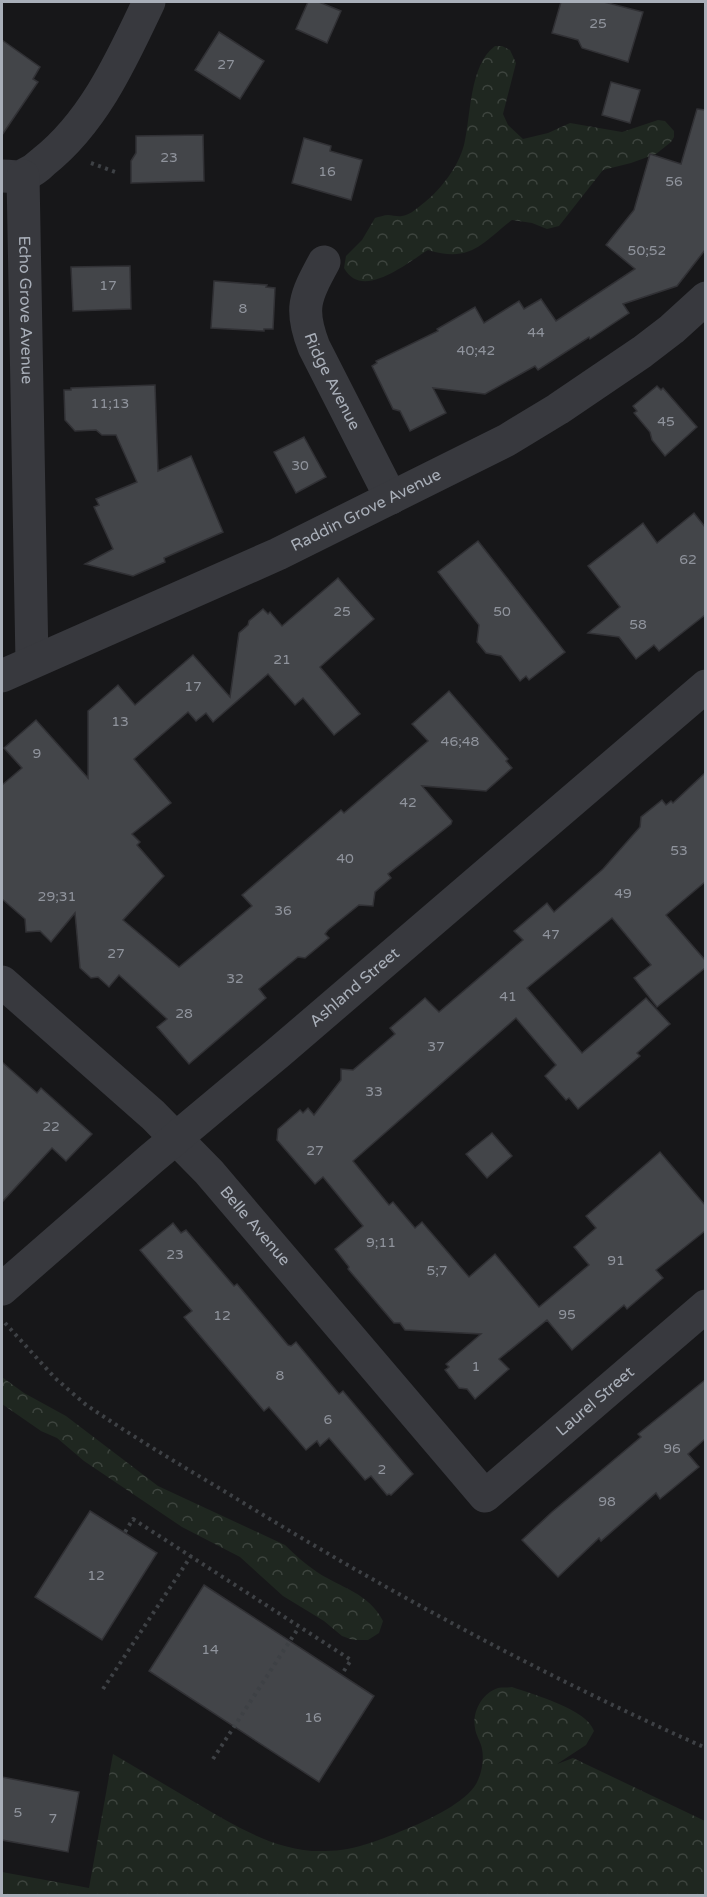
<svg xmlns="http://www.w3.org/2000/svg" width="707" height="1897" viewBox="0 0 707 1897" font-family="'Varela Round',sans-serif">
	<defs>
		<pattern id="forest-crowns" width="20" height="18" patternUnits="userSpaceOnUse" patternTransform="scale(1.5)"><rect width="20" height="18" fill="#1f2720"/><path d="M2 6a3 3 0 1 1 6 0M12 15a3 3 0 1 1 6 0" fill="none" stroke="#3d443e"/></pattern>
	</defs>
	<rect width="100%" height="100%" fill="#171719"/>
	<!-- forest -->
	<g fill="url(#forest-crowns)">
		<path d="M 495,46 L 502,46 L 510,50 L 516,63 L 503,114 L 508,125 L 523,139 L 548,133 L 570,123 L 622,132 L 658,120 L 665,121 L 674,131 L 674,137 L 671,142 L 656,154 L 631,163 L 603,170 L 559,226 L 547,229 L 532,223 L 512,220 C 481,244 471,263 428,250 C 407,263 362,301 344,268 L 346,256 L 362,240 L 375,218 C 379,217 384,215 388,215 C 393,215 397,217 402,216 C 411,215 418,207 425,202 C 442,188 458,167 464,145 C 471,117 469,65 495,46 Z"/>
		<path d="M 2,1377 L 24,1393 L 66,1416 L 158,1486 L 285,1545 C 295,1555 305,1564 317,1572 C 341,1588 369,1593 383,1621 L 379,1633 L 368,1640 L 353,1640 L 342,1636 L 324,1621 L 283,1596 L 240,1557 L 182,1527 L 84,1461 L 57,1438 L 41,1431 L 2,1404 Z"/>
		<path d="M 512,1687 C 532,1694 587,1709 594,1731 L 586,1745 L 557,1764 L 573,1758 L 705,1821 L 705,1895 L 2,1895 L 2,1872 L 89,1888 L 113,1754 C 139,1769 165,1785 191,1800 C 232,1824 277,1853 325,1851 C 357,1851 387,1837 416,1825 C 434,1817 471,1799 478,1780 C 482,1772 484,1758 482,1749 C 481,1742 476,1736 475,1728 C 472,1712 482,1693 498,1688 C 502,1687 508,1688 512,1687 Z"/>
	</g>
	<!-- building -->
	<g fill="#434549" stroke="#313135" stroke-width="1.5">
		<path d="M 308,2 L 319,2 L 341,11 L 327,43 L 296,29 Z"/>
		<path d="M 561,2 L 604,2 L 643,12 L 628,62 L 582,48 L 578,40 L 552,33 Z"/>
		<path d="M 219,32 L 264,61 L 240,99 L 195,70 Z"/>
		<path d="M 2,40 L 40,67 L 33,79 L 38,82 L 2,135 Z"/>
		<path d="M 611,82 L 640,90 L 630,123 L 602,115 Z"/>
		<path d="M 697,109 L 705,110 L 705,250 L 677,286 L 623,304 L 629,313 L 590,339 L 589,337 L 538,370 L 535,366 L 485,394 L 433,388 L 446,413 L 410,431 L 400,411 L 393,409 L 372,366 L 377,363 L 376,361 L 438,331 L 437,329 L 475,307 L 484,323 L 519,301 L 524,309 L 541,299 L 556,321 L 635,269 L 606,245 L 634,210 L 650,154 L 681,164 Z"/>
		<path d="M 203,135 L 204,181 L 131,183 L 131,161 L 136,153 L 136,136 Z"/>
		<path d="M 304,138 L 331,146 L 330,151 L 362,160 L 351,200 L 292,183 Z"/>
		<path d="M 130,266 L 131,309 L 73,311 L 71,267 Z"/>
		<path d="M 214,281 L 267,285 L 266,287 L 275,288 L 273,329 L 264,329 L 264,331 L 211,328 Z"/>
		<path d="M 155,385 L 158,471 L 191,456 L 223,532 L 164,558 L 165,562 L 133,576 L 85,564 L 113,549 L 94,507 L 99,505 L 96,499 L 137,482 L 116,435 L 102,435 L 96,430 L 75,431 L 65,420 L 64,390 L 71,390 L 71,388 Z"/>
		<path d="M 657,386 L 661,390 L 663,388 L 697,427 L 665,456 L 652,440 L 650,432 L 634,413 L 637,411 L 633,406 Z"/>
		<path d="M 304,437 L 326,477 L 296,493 L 274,452 Z"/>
		<path d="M 694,513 L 705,527 L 705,615 L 659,651 L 654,645 L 636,659 L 619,637 L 588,633 L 620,607 L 588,566 L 643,523 L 657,543 Z"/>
		<path d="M 478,541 L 565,652 L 529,680 L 526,676 L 520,681 L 501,656 L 486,653 L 477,642 L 479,625 L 438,572 Z"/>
		<path d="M 338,578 L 374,619 L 320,667 L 360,714 L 334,735 L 303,698 L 295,705 L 268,674 L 213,722 L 206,713 L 196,721 L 188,712 L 134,759 L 171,803 L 132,834 L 140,842 L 137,845 L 164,876 L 123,920 L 179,967 L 252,906 L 242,895 L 341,810 L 344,813 L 428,741 L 412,724 L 449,691 L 508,759 L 506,761 L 512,768 L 486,791 L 422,786 L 452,821 L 451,824 L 388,874 L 391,878 L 375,892 L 373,906 L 359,905 L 328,930 L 325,934 L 329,938 L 305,958 L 298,957 L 259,989 L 266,998 L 189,1064 L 157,1027 L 167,1019 L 119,975 L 109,987 L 98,977 L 91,978 L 80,968 L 75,913 L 51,942 L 40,931 L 26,932 L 25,919 L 2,899 L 2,785 L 22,768 L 4,748 L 36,720 L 88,778 L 88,711 L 118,685 L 135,705 L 193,655 L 230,697 L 239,633 L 248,625 L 249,621 L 263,609 L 268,614 L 270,612 L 282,626 Z"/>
		<path d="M 705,773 L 705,882 L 666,915 L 705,960 L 705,968 L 657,1007 L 634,978 L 651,965 L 612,918 L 527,988 L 582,1053 L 646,998 L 670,1024 L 637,1053 L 640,1056 L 578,1109 L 569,1098 L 566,1100 L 545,1076 L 556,1065 L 516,1018 L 353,1161 L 389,1205 L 393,1202 L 415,1228 L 422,1222 L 469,1277 L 495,1254 L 539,1307 L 589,1265 L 574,1247 L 596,1228 L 586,1216 L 660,1152 L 705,1205 L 705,1231 L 656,1270 L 663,1278 L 627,1309 L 624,1305 L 572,1350 L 547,1320 L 499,1359 L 509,1369 L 475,1399 L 467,1389 L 459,1388 L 445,1370 L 449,1367 L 446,1364 L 481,1334 L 405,1330 L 400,1323 L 394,1323 L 348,1269 L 349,1267 L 335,1249 L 363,1226 L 323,1177 L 315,1184 L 277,1140 L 278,1129 L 300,1110 L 303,1113 L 308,1108 L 314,1115 L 341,1080 L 341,1069 L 353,1070 L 395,1034 L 390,1028 L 425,998 L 439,1012 L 523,940 L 514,931 L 547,903 L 554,912 L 603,869 L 640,827 L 641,817 L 662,800 L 666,805 L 671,801 L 673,803 Z"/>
		<path d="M 2,1062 L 37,1093 L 41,1088 L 92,1134 L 66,1161 L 52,1148 L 2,1202 Z"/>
		<path d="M 492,1133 L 512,1156 L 487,1178 L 466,1154 Z"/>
		<path d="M 173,1223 L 181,1233 L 186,1230 L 234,1286 L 237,1284 L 288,1345 L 291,1346 L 296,1342 L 339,1394 L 343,1391 L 413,1474 L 391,1495 L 389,1494 L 387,1495 L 371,1476 L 365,1480 L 329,1438 L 320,1446 L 317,1441 L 306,1450 L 269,1407 L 264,1411 L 184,1317 L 192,1311 L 140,1250 Z"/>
		<path d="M 705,1380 L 705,1439 L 688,1454 L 699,1467 L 660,1499 L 656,1493 L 601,1541 L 599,1538 L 558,1577 L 522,1540 L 552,1512 L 641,1437 L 638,1434 Z"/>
		<path d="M 90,1511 L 157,1553 L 102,1640 L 35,1597 Z"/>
		<path d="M 204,1585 L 374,1696 L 319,1782 L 149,1671 Z"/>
		<path d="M 2,1777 L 79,1792 L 68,1852 L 2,1840 Z"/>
	</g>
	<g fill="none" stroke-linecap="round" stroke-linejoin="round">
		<!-- path -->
		<g stroke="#3e4145" stroke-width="4" stroke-dasharray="3 4.5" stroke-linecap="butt">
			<path d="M 91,163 L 118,173"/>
			<path d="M 5,1323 L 55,1378 L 85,1404 C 130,1435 177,1463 224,1491 C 379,1587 539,1674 706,1748"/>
			<path d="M 125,1532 L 133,1519 L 351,1660 L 342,1674"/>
			<path d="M 103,1689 L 191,1556"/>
			<path d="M 213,1759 L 299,1627"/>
		</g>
		<!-- street -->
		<g stroke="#38393e" stroke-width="33">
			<path d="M 2,176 C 9,176 18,178 24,175 C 31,172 38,167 43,162 C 94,122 122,59 149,2"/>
			<path id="s1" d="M 23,176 L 32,662"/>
			<path id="s2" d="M 324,262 C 305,297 299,309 314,347 L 391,498"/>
			<path id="s3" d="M 2,676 L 278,554 L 507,440 L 558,409 L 642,352 L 672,329 L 706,298"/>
			<path id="s4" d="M 2,982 L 153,1115 L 209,1172 L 485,1496 L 706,1306"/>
			<path id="s5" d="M 2,1289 L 151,1159 L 278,1053 L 706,686"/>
		</g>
	</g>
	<g text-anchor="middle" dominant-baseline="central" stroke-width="6" stroke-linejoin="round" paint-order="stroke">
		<!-- number labels -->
		<g font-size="14" fill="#90949d">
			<text x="598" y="23">25</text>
			<text x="226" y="64">27</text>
			<text x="169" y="157">23</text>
			<text x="327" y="171">16</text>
			<text x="674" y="181">56</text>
			<text x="647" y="250">50;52</text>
			<text x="108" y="285">17</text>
			<text x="243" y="308">8</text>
			<text x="536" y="332">44</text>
			<text x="476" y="350">40;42</text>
			<text x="110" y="403">11;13</text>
			<text x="666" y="421">45</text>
			<text x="300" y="465">30</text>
			<text x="688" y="559">62</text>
			<text x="342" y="611">25</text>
			<text x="502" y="611">50</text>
			<text x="638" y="624">58</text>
			<text x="282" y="659">21</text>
			<text x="193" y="686">17</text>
			<text x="120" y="721">13</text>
			<text x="460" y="741">46;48</text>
			<text x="37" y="753">9</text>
			<text x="408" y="802">42</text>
			<text x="679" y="850">53</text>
			<text x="345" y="858">40</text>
			<text x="623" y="893">49</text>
			<text x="57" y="896">29;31</text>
			<text x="283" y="910">36</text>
			<text x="551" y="934">47</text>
			<text x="116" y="953">27</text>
			<text x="235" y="978">32</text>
			<text x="508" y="996">41</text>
			<text x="184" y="1013">28</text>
			<text x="436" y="1046">37</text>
			<text x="374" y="1091">33</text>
			<text x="51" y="1126">22</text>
			<text x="315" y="1150">27</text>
			<text x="381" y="1242">9;11</text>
			<text x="175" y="1254">23</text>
			<text x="616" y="1260">91</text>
			<text x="437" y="1270">5;7</text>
			<text x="567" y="1314">95</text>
			<text x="222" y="1315">12</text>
			<text x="476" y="1366">1</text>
			<text x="280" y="1375">8</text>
			<text x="328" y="1419">6</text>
			<text x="672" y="1448">96</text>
			<text x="382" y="1469">2</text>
			<text x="607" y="1501">98</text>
			<text x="96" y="1575">12</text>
			<text x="210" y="1649">14</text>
			<text x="313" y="1717">16</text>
			<text x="18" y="1812">5</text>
			<text x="53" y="1818">7</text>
		</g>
		<!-- street labels -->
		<g font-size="16" fill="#a9afb9" stroke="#121214">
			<text stroke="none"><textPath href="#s1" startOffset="134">Echo Grove Avenue</textPath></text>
			<text stroke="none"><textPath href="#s2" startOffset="129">Ridge Avenue</textPath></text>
			<text stroke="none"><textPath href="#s3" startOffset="400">Raddin Grove Avenue</textPath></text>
			<text stroke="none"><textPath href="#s5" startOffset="464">Ashland Street</textPath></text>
			<text stroke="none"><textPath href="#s4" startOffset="352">Belle Avenue</textPath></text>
			<text stroke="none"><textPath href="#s4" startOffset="852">Laurel Street</textPath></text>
		</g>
	</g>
	<!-- border -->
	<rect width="707" height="1897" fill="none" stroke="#a9afb9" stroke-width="6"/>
</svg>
